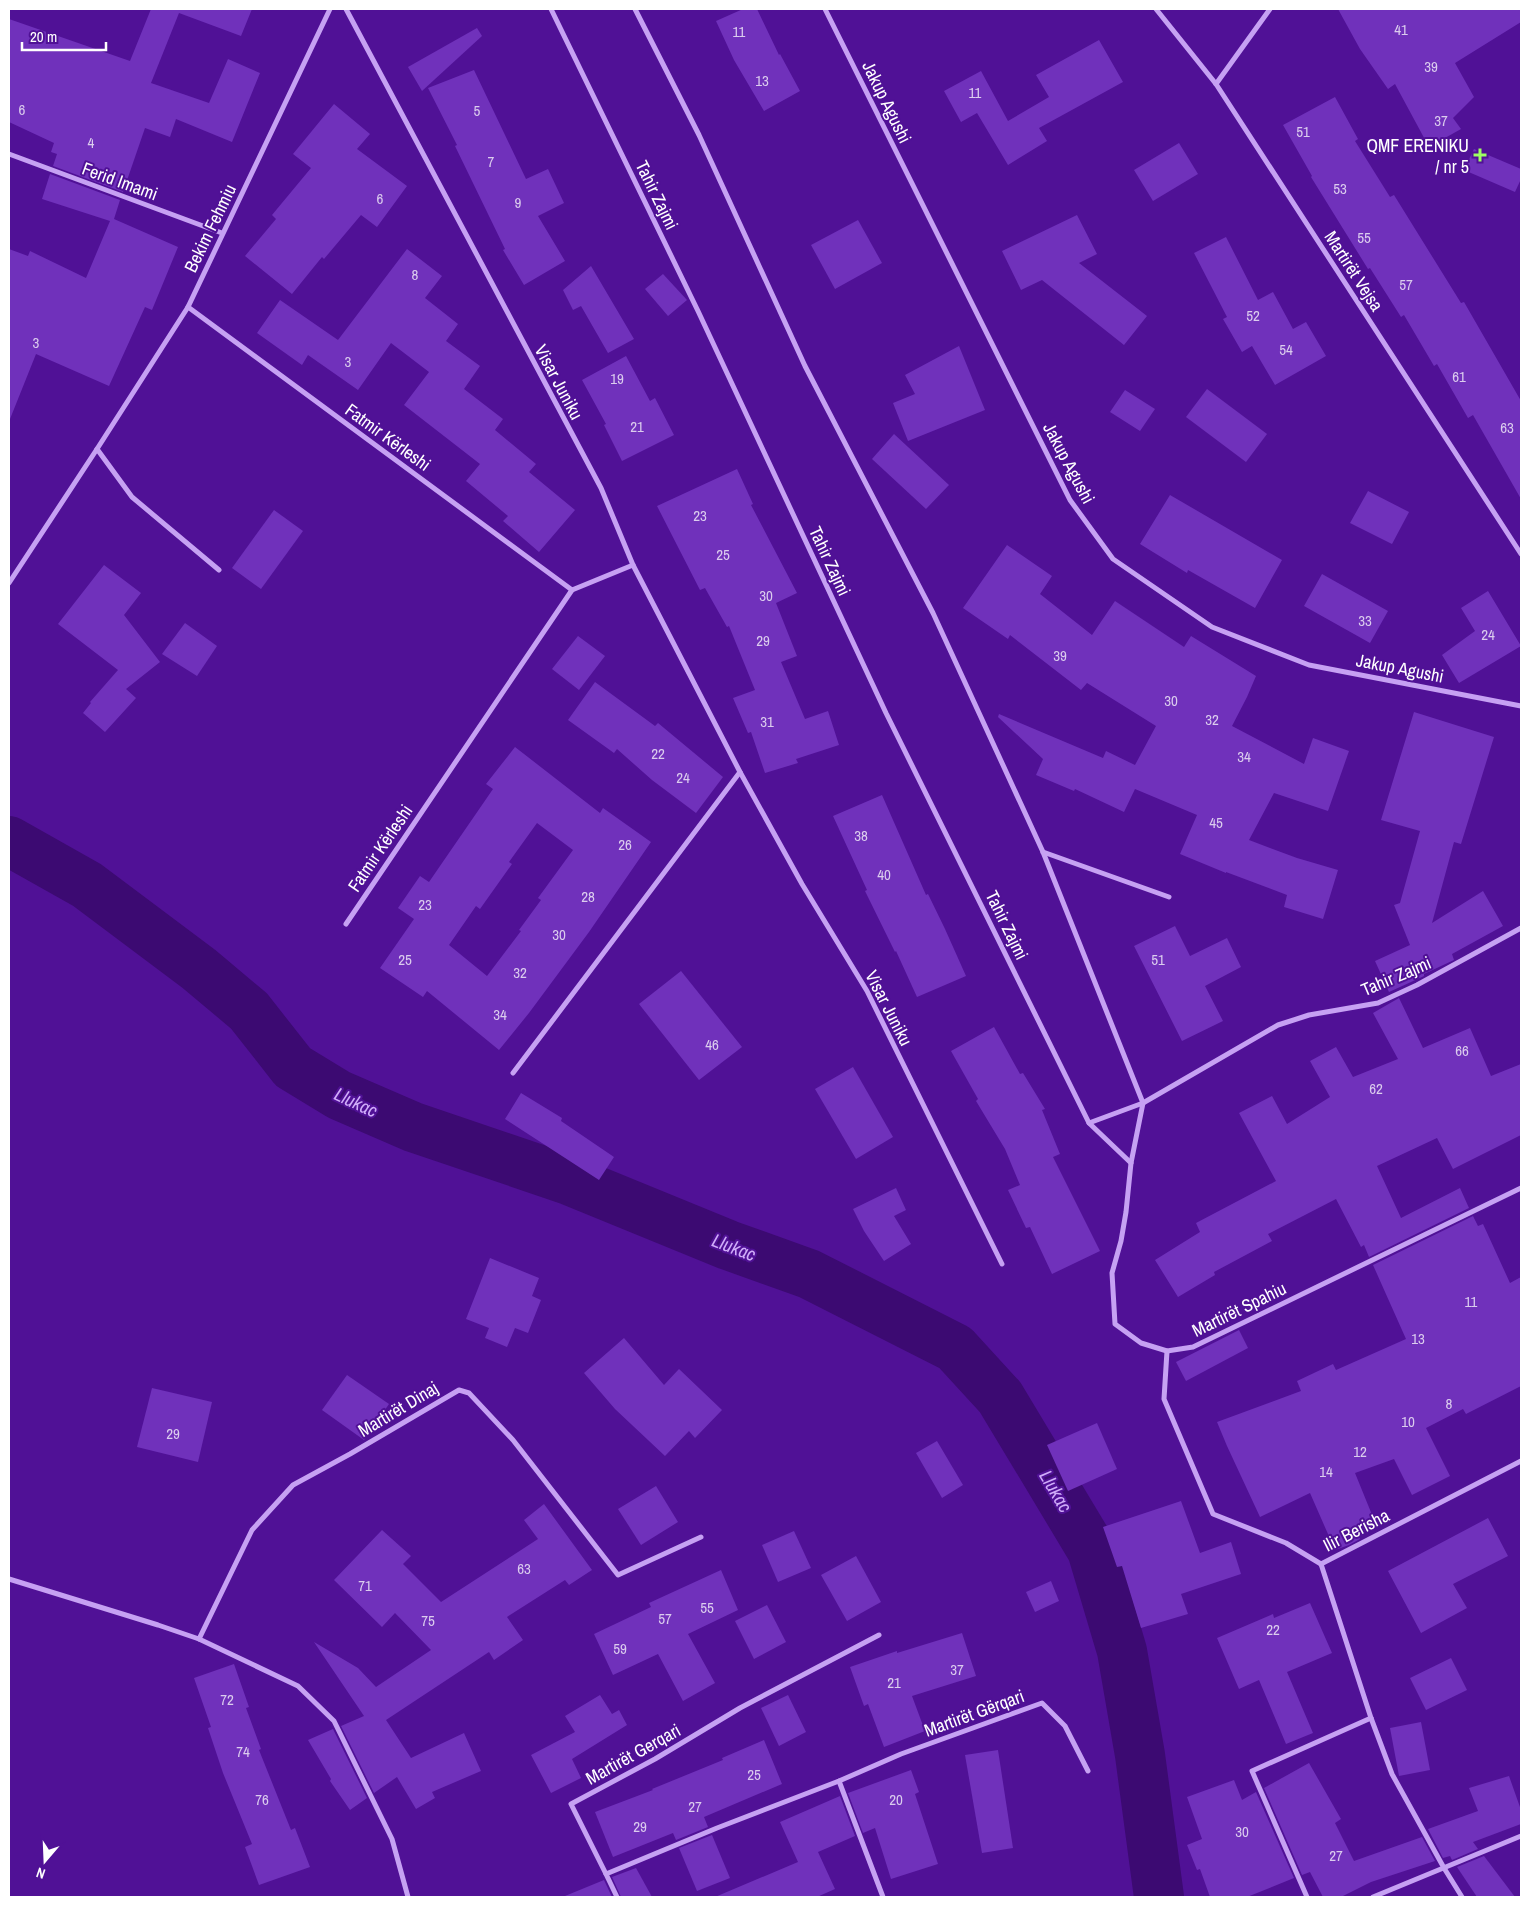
<svg xmlns="http://www.w3.org/2000/svg" width="1530" height="1906" viewBox="0 0 1530 1906" font-family="'Archivo Narrow',sans-serif">
	<rect width="100%" height="100%" fill="#501196"/>
	<g fill="none" stroke-linecap="round" stroke-linejoin="round">
		<!-- river -->
		<path stroke="#3c0a72" stroke-width="50" d="M 9,841 L 87,885 L 199,969 L 249,1011 L 293,1067 L 339,1095 L 413,1127 L 569,1180 L 728,1245 L 809,1274 L 955,1348 L 1000,1397 L 1092,1550 L 1122,1651 L 1140,1755 L 1159,1897"/>
	</g>
	<!-- building -->
	<g fill="#7031bb" fill-rule="evenodd">
		<path d="M 151,9 L 252,9 L 241,36 L 179,13 L 151,83 L 209,103 L 228,59 L 260,73 L 232,142 L 176,119 L 170,137 L 145,128 L 123,192 L 53,166 L 57,154 L 51,152 L 54,143 L 9,122 L 9,19 L 130,61 Z"/>
		<path d="M 743,9 L 757,9 L 779,55 L 780,54 L 800,91 L 764,111 L 734,60 L 716,21 Z"/>
		<path d="M 1338,9 L 1521,9 L 1521,22 L 1455,63 L 1474,97 L 1453,118 L 1461,129 L 1429,147 L 1395,84 L 1388,89 L 1360,49 Z"/>
		<path d="M 477,28 L 482,36 L 422,91 L 408,67 Z"/>
		<path d="M 1099,40 L 1123,82 L 1039,128 L 1047,141 L 1008,165 L 977,113 L 961,122 L 944,91 L 981,71 L 1008,121 L 1049,97 L 1036,75 Z"/>
		<path d="M 474,70 L 526,179 L 548,169 L 564,203 L 538,216 L 565,261 L 524,285 L 503,250 L 505,249 L 455,146 L 457,145 L 428,88 Z"/>
		<path d="M 1335,97 L 1358,139 L 1355,141 L 1390,197 L 1394,195 L 1461,303 L 1464,302 L 1521,401 L 1521,499 L 1473,415 L 1468,418 L 1437,364 L 1434,366 L 1404,315 L 1401,317 L 1370,268 L 1368,269 L 1311,177 L 1312,176 L 1283,125 Z"/>
		<path d="M 334,104 L 370,134 L 357,149 L 407,186 L 377,227 L 361,215 L 324,259 L 322,257 L 292,294 L 245,256 L 276,219 L 272,215 L 311,168 L 293,154 Z"/>
		<path d="M 1179,143 L 1198,174 L 1153,201 L 1134,170 Z"/>
		<path d="M 1474,149 L 1521,169 L 1521,179 L 1515,192 L 1464,170 Z"/>
		<path d="M 50,174 L 120,200 L 114,219 L 178,247 L 152,310 L 145,307 L 109,386 L 36,354 L 10,419 L 9,249 L 28,256 L 30,251 L 86,278 L 110,221 L 42,199 Z"/>
		<path d="M 1077,215 L 1097,254 L 1079,263 L 1147,316 L 1124,345 L 1042,280 L 1021,290 L 1002,251 Z"/>
		<path d="M 858,220 L 882,263 L 835,289 L 811,245 Z"/>
		<path d="M 1226,237 L 1258,300 L 1273,292 L 1293,329 L 1306,322 L 1326,356 L 1275,385 L 1252,346 L 1242,352 L 1223,319 L 1227,317 L 1194,253 Z"/>
		<path d="M 407,249 L 442,276 L 425,298 L 458,324 L 446,341 L 480,366 L 464,389 L 503,419 L 495,430 L 536,464 L 529,472 L 575,510 L 539,552 L 503,521 L 508,516 L 466,481 L 480,464 L 404,405 L 429,372 L 391,343 L 358,390 L 308,355 L 302,365 L 257,333 L 280,300 L 338,340 Z"/>
		<path d="M 591,266 L 634,339 L 608,353 L 581,306 L 573,310 L 563,290 Z"/>
		<path d="M 663,274 L 687,300 L 668,316 L 645,289 Z"/>
		<path d="M 959,346 L 985,410 L 908,441 L 893,403 L 915,394 L 905,375 Z"/>
		<path d="M 626,356 L 650,401 L 655,398 L 674,435 L 622,461 L 604,425 L 606,424 L 582,380 Z"/>
		<path d="M 1207,389 L 1267,434 L 1246,462 L 1186,417 Z"/>
		<path d="M 1125,390 L 1155,409 L 1140,431 L 1110,412 Z"/>
		<path d="M 894,434 L 949,485 L 926,509 L 872,459 Z"/>
		<path d="M 737,469 L 753,504 L 751,505 L 797,593 L 776,603 L 797,656 L 781,662 L 805,719 L 828,711 L 839,745 L 796,759 L 798,763 L 765,773 L 751,732 L 748,733 L 733,698 L 755,690 L 729,626 L 727,627 L 705,588 L 700,590 L 657,506 Z"/>
		<path d="M 1368,491 L 1409,512 L 1392,544 L 1350,523 Z"/>
		<path d="M 1170,495 L 1282,560 L 1255,608 L 1188,570 L 1187,573 L 1140,544 Z"/>
		<path d="M 274,510 L 303,531 L 261,589 L 232,568 Z"/>
		<path d="M 1007,545 L 1052,576 L 1040,594 L 1092,635 L 1115,601 L 1184,647 L 1191,636 L 1256,676 L 1247,697 L 1232,726 L 1304,764 L 1313,738 L 1349,751 L 1328,811 L 1274,793 L 1249,840 L 1297,858 L 1338,870 L 1323,919 L 1284,907 L 1287,895 L 1226,872 L 1226,873 L 1180,854 L 1197,815 L 1135,789 L 1124,812 L 1075,789 L 1074,791 L 1036,775 L 1043,759 L 998,717 L 999,714 L 1103,758 L 1106,751 L 1135,765 L 1156,726 L 1087,683 L 1081,690 L 1010,635 L 1008,639 L 963,608 Z"/>
		<path d="M 104,565 L 141,593 L 124,615 L 160,662 L 126,689 L 136,698 L 105,732 L 83,713 L 91,703 L 90,702 L 118,670 L 58,624 Z"/>
		<path d="M 1322,574 L 1388,611 L 1370,643 L 1304,606 Z"/>
		<path d="M 1488,591 L 1521,646 L 1459,683 L 1442,655 L 1475,631 L 1461,608 Z"/>
		<path d="M 185,623 L 217,646 L 197,676 L 162,654 Z"/>
		<path d="M 578,636 L 605,656 L 579,690 L 552,669 Z"/>
		<path d="M 595,682 L 655,726 L 658,723 L 723,777 L 696,813 L 652,780 L 617,749 L 614,753 L 568,720 Z"/>
		<path d="M 1414,712 L 1494,737 L 1461,844 L 1454,842 L 1432,923 L 1483,891 L 1503,926 L 1452,954 L 1454,960 L 1424,974 L 1424,976 L 1422,977 L 1389,992 L 1375,961 L 1410,945 L 1394,905 L 1400,903 L 1420,831 L 1381,820 Z"/>
		<path d="M 515,747 L 600,813 L 603,808 L 651,842 L 589,932 L 529,1013 L 499,1050 L 427,991 L 423,997 L 380,968 L 414,919 L 398,908 L 420,876 L 429,882 L 493,789 L 486,784 ZM 537,823 L 573,850 L 538,898 L 541,900 L 519,930 L 521,931 L 487,976 L 449,945 L 476,906 L 480,909 L 512,864 L 509,862 Z"/>
		<path d="M 882,795 L 926,895 L 928,894 L 945,929 L 966,976 L 917,997 L 896,951 L 895,952 L 865,891 L 867,890 L 833,816 Z"/>
		<path d="M 1175,926 L 1190,956 L 1227,938 L 1241,967 L 1205,986 L 1223,1021 L 1182,1041 L 1134,946 Z"/>
		<path d="M 681,971 L 742,1047 L 699,1080 L 639,1004 Z"/>
		<path d="M 1399,998 L 1423,1048 L 1470,1028 L 1491,1076 L 1521,1064 L 1521,1135 L 1453,1169 L 1437,1138 L 1377,1166 L 1401,1218 L 1460,1188 L 1469,1208 L 1369,1257 L 1364,1245 L 1361,1247 L 1336,1199 L 1268,1234 L 1272,1241 L 1214,1272 L 1215,1275 L 1178,1297 L 1155,1260 L 1200,1232 L 1196,1223 L 1276,1181 L 1239,1113 L 1272,1096 L 1287,1124 L 1330,1097 L 1310,1061 L 1336,1047 L 1353,1077 L 1398,1059 L 1373,1013 Z"/>
		<path d="M 994,1027 L 1020,1074 L 1023,1073 L 1045,1109 L 1042,1110 L 1060,1154 L 1053,1157 L 1100,1251 L 1052,1274 L 1030,1227 L 1026,1228 L 1008,1190 L 1020,1185 L 1005,1149 L 976,1101 L 978,1099 L 951,1051 Z"/>
		<path d="M 853,1067 L 893,1137 L 856,1159 L 815,1089 Z"/>
		<path d="M 521,1093 L 562,1118 L 561,1121 L 614,1157 L 599,1180 L 505,1119 Z"/>
		<path d="M 896,1188 L 906,1210 L 894,1216 L 911,1244 L 884,1261 L 864,1231 L 853,1209 Z"/>
		<path d="M 1473,1216 L 1478,1226 L 1483,1224 L 1510,1283 L 1521,1277 L 1521,1386 L 1466,1414 L 1463,1409 L 1426,1428 L 1450,1476 L 1412,1495 L 1394,1459 L 1355,1473 L 1377,1527 L 1358,1535 L 1360,1539 L 1349,1545 L 1335,1550 L 1310,1493 L 1260,1517 L 1227,1446 L 1217,1422 L 1301,1391 L 1297,1381 L 1333,1364 L 1336,1370 L 1406,1339 L 1373,1265 Z"/>
		<path d="M 490,1258 L 539,1278 L 532,1296 L 541,1300 L 528,1333 L 515,1328 L 507,1347 L 485,1338 L 489,1328 L 466,1319 Z"/>
		<path d="M 1239,1330 L 1248,1348 L 1186,1381 L 1176,1362 Z"/>
		<path d="M 624,1338 L 664,1385 L 679,1369 L 722,1410 L 695,1438 L 689,1431 L 665,1456 L 615,1409 L 584,1373 Z"/>
		<path d="M 347,1375 L 389,1404 L 364,1440 L 322,1410 Z"/>
		<path d="M 152,1388 L 212,1402 L 198,1462 L 137,1447 Z"/>
		<path d="M 1097,1423 L 1117,1469 L 1068,1491 L 1047,1445 Z"/>
		<path d="M 937,1441 L 963,1485 L 942,1498 L 916,1453 Z"/>
		<path d="M 656,1486 L 678,1522 L 641,1545 L 618,1509 Z"/>
		<path d="M 1181,1501 L 1200,1553 L 1231,1542 L 1241,1574 L 1181,1594 L 1188,1614 L 1141,1628 L 1122,1566 L 1117,1567 L 1103,1527 Z"/>
		<path d="M 544,1504 L 592,1570 L 569,1585 L 565,1580 L 507,1617 L 523,1640 L 494,1660 L 489,1652 L 386,1720 L 411,1758 L 464,1733 L 481,1771 L 432,1792 L 435,1798 L 416,1809 L 397,1777 L 374,1793 L 341,1726 L 364,1716 L 314,1642 L 358,1668 L 376,1687 L 431,1650 L 395,1613 L 382,1627 L 334,1580 L 382,1530 L 411,1556 L 403,1564 L 441,1602 L 538,1539 L 524,1520 Z"/>
		<path d="M 1488,1518 L 1508,1556 L 1453,1584 L 1467,1608 L 1421,1633 L 1388,1571 Z"/>
		<path d="M 794,1531 L 811,1568 L 778,1582 L 762,1545 Z"/>
		<path d="M 856,1556 L 881,1602 L 847,1621 L 821,1575 Z"/>
		<path d="M 721,1570 L 738,1610 L 688,1634 L 715,1683 L 683,1701 L 658,1654 L 613,1675 L 594,1634 L 651,1607 L 649,1603 Z"/>
		<path d="M 1051,1581 L 1059,1601 L 1035,1612 L 1026,1592 Z"/>
		<path d="M 1310,1603 L 1332,1653 L 1287,1672 L 1313,1733 L 1286,1744 L 1259,1680 L 1239,1689 L 1217,1638 L 1273,1614 L 1274,1618 Z"/>
		<path d="M 767,1605 L 786,1642 L 754,1659 L 735,1621 Z"/>
		<path d="M 962,1633 L 976,1676 L 912,1696 L 925,1731 L 884,1747 L 868,1704 L 864,1706 L 850,1667 L 897,1651 L 897,1653 Z"/>
		<path d="M 1451,1658 L 1467,1690 L 1426,1710 L 1410,1678 Z"/>
		<path d="M 234,1664 L 249,1707 L 246,1708 L 261,1749 L 259,1750 L 291,1830 L 295,1828 L 310,1867 L 259,1885 L 245,1847 L 252,1844 L 223,1773 L 208,1728 L 211,1727 L 194,1678 Z"/>
		<path d="M 600,1695 L 612,1714 L 619,1710 L 627,1725 L 572,1759 L 581,1778 L 551,1793 L 531,1755 L 575,1732 L 565,1716 Z"/>
		<path d="M 788,1695 L 806,1732 L 779,1746 L 761,1708 Z"/>
		<path d="M 1421,1722 L 1430,1770 L 1399,1776 L 1390,1728 Z"/>
		<path d="M 333,1729 L 367,1798 L 350,1810 L 330,1781 L 331,1779 L 308,1740 Z"/>
		<path d="M 764,1740 L 782,1784 L 704,1817 L 708,1827 L 676,1840 L 673,1833 L 613,1857 L 595,1812 L 653,1790 L 652,1789 L 723,1760 L 722,1758 Z"/>
		<path d="M 998,1750 L 1013,1848 L 982,1853 L 965,1755 Z"/>
		<path d="M 1309,1763 L 1341,1819 L 1335,1823 L 1354,1861 L 1422,1837 L 1435,1861 L 1371,1882 L 1341,1897 L 1323,1897 L 1310,1872 L 1302,1875 L 1264,1788 Z"/>
		<path d="M 911,1770 L 919,1792 L 915,1794 L 938,1864 L 891,1879 L 875,1828 L 863,1833 L 848,1793 Z"/>
		<path d="M 1509,1776 L 1521,1810 L 1521,1824 L 1473,1842 L 1478,1849 L 1452,1860 L 1450,1856 L 1443,1858 L 1428,1829 L 1478,1811 L 1469,1788 Z"/>
		<path d="M 1234,1780 L 1242,1800 L 1256,1792 L 1294,1878 L 1247,1897 L 1210,1897 L 1200,1869 L 1197,1870 L 1187,1845 L 1202,1839 L 1187,1797 Z"/>
		<path d="M 840,1796 L 855,1836 L 818,1852 L 835,1889 L 817,1897 L 715,1897 L 798,1862 L 780,1822 Z"/>
		<path d="M 712,1835 L 730,1878 L 697,1891 L 679,1848 Z"/>
		<path d="M 1484,1856 L 1515,1897 L 1477,1897 L 1457,1867 Z"/>
		<path d="M 636,1868 L 652,1897 L 621,1897 L 612,1877 Z"/>
		<path d="M 604,1880 L 612,1897 L 566,1897 L 565,1896 Z"/>
	</g>
	<g fill="none" stroke-linecap="round" stroke-linejoin="round">
		<!-- street -->
		<g stroke="#c6a1f3" stroke-width="5">
			<path d="M 346,9 L 601,488 L 633,565 L 740,772 L 802,884 L 867,991 L 1002,1264"/>
			<path d="M 551,9 L 698,311 L 886,713 L 1089,1123 L 1131,1163"/>
			<path d="M 635,9 L 699,135 L 805,366 L 933,613 L 1043,852 L 1143,1103 L 1131,1163 L 1126,1212 L 1121,1241 L 1112,1273 L 1115,1324 L 1141,1343 L 1167,1351 L 1193,1347 L 1521,1188"/>
			<path d="M 825,9 L 1070,500 L 1113,559 L 1212,627 L 1309,665 L 1521,706"/>
			<path d="M 1156,9 L 1216,84 L 1521,554"/>
			<path d="M 1216,84 L 1270,9"/>
			<path d="M 9,154 L 222,233"/>
			<path d="M 188,307 L 572,590 L 633,565"/>
			<path d="M 97,449 L 132,497 L 219,570"/>
			<path d="M 9,583 L 97,449 L 188,307 L 330,9"/>
			<path d="M 1043,852 L 1169,897"/>
			<path d="M 346,924 L 572,590"/>
			<path d="M 513,1073 L 740,772"/>
			<path d="M 1089,1123 L 1143,1103 L 1278,1025 L 1309,1015 L 1378,1003 L 1417,985 L 1521,928"/>
			<path d="M 1167,1351 L 1164,1399 L 1213,1514 L 1286,1543 L 1321,1564"/>
			<path d="M 1321,1564 L 1371,1718 L 1392,1774 L 1444,1868 L 1462,1897"/>
			<path d="M 1321,1564 L 1521,1461"/>
			<path d="M 9,1579 L 158,1625 L 199,1639 L 298,1686 L 334,1721 L 392,1839 L 408,1897"/>
			<path d="M 199,1639 L 252,1530 L 293,1485 L 350,1454 L 459,1390 L 469,1393 L 513,1440 L 618,1575 L 701,1537"/>
			<path d="M 839,1781 L 883,1897"/>
			<path d="M 606,1874 L 571,1804 L 655,1759 L 740,1708 L 879,1635"/>
			<path d="M 617,1897 L 606,1874 L 717,1828 L 839,1781 L 901,1754 L 1042,1703 L 1065,1726 L 1088,1771"/>
			<path d="M 1307,1897 L 1252,1771 L 1371,1718"/>
			<path d="M 1373,1897 L 1521,1836"/>
		</g>
	</g>
	<!-- markers -->
	<path fill="#9eff63" stroke="#501196" stroke-width="2" d="M1477.5 147.5h5v5h5v5h-5v5h-5v-5h-5v-5h5z"/>
	<g text-anchor="middle" dominant-baseline="central" stroke-width="4" stroke-linejoin="round" paint-order="stroke">
		<!-- number labels -->
		<g font-size="15" fill="#dbccee">
			<text x="1401" y="29">41</text>
			<text x="739" y="31">11</text>
			<text x="1431" y="66">39</text>
			<text x="762" y="80">13</text>
			<text x="975" y="92">11</text>
			<text x="22" y="109">6</text>
			<text x="477" y="110">5</text>
			<text x="1441" y="120">37</text>
			<text x="1303" y="131">51</text>
			<text x="91" y="142">4</text>
			<text x="491" y="161">7</text>
			<text x="1340" y="188">53</text>
			<text x="380" y="198">6</text>
			<text x="518" y="202">9</text>
			<text x="1364" y="237">55</text>
			<text x="415" y="274">8</text>
			<text x="1406" y="284">57</text>
			<text x="1253" y="315">52</text>
			<text x="36" y="342">3</text>
			<text x="1286" y="349">54</text>
			<text x="348" y="361">3</text>
			<text x="1459" y="376">61</text>
			<text x="617" y="378">19</text>
			<text x="637" y="426">21</text>
			<text x="1507" y="427">63</text>
			<text x="700" y="515">23</text>
			<text x="723" y="554">25</text>
			<text x="766" y="595">30</text>
			<text x="1365" y="620">33</text>
			<text x="1488" y="634">24</text>
			<text x="763" y="640">29</text>
			<text x="1060" y="655">39</text>
			<text x="1171" y="700">30</text>
			<text x="1212" y="719">32</text>
			<text x="767" y="721">31</text>
			<text x="658" y="753">22</text>
			<text x="1244" y="756">34</text>
			<text x="683" y="777">24</text>
			<text x="1216" y="822">45</text>
			<text x="861" y="835">38</text>
			<text x="625" y="844">26</text>
			<text x="884" y="874">40</text>
			<text x="588" y="896">28</text>
			<text x="425" y="904">23</text>
			<text x="559" y="934">30</text>
			<text x="405" y="959">25</text>
			<text x="1158" y="959">51</text>
			<text x="520" y="972">32</text>
			<text x="500" y="1014">34</text>
			<text x="712" y="1044">46</text>
			<text x="1462" y="1050">66</text>
			<text x="1376" y="1088">62</text>
			<text x="1471" y="1301">11</text>
			<text x="1418" y="1338">13</text>
			<text x="1449" y="1403">8</text>
			<text x="1408" y="1421">10</text>
			<text x="173" y="1433">29</text>
			<text x="1360" y="1451">12</text>
			<text x="1326" y="1471">14</text>
			<text x="524" y="1568">63</text>
			<text x="365" y="1585">71</text>
			<text x="707" y="1607">55</text>
			<text x="665" y="1618">57</text>
			<text x="428" y="1620">75</text>
			<text x="1273" y="1629">22</text>
			<text x="620" y="1648">59</text>
			<text x="957" y="1669">37</text>
			<text x="894" y="1682">21</text>
			<text x="227" y="1699">72</text>
			<text x="243" y="1751">74</text>
			<text x="754" y="1774">25</text>
			<text x="262" y="1799">76</text>
			<text x="896" y="1799">20</text>
			<text x="695" y="1806">27</text>
			<text x="640" y="1826">29</text>
			<text x="1242" y="1831">30</text>
			<text x="1336" y="1855">27</text>
		</g>
		<!-- street labels -->
		<g font-size="18" fill="#fff" stroke="#501196">
			<text transform="translate(887 102) rotate(64)">Jakup Agushi</text>
			<text transform="translate(120 181) rotate(20)">Ferid Imami</text>
			<text transform="translate(657 195) rotate(64)">Tahir Zajmi</text>
			<text transform="translate(210 228) rotate(-64)">Bekim Fehmiu</text>
			<text transform="translate(1354 271) rotate(57)">Martirët Vejsa</text>
			<text transform="translate(559 382) rotate(62)">Visar Juniku</text>
			<text transform="translate(388 437) rotate(36)">Fatmir Kërleshi</text>
			<text transform="translate(1069 463) rotate(62)">Jakup Agushi</text>
			<text transform="translate(830 561) rotate(65)">Tahir Zajmi</text>
			<text transform="translate(1400 668) rotate(11)">Jakup Agushi</text>
			<text transform="translate(380 848) rotate(-56)">Fatmir Kërleshi</text>
			<text transform="translate(1007 925) rotate(64)">Tahir Zajmi</text>
			<text transform="translate(1396 976) rotate(-23)">Tahir Zajmi</text>
			<text transform="translate(889 1008) rotate(63)">Visar Juniku</text>
			<text transform="translate(1239 1309) rotate(-26)">Martirët Spahiu</text>
			<text transform="translate(398 1409) rotate(-31)">Martirët Dinaj</text>
			<text transform="translate(1356 1530) rotate(-27)">Ilir Berisha</text>
			<text transform="translate(974 1713) rotate(-20)">Martirët Gërqari</text>
			<text transform="translate(633 1754) rotate(-29)">Martirët Gerqari</text>
		</g>
		<!-- poi labels -->
		<g font-size="18" fill="#fff" stroke="#501196" text-anchor="end">
			<text x="1469" y="145">QMF ERENIKU<tspan x="1469" dy="21">/ nr 5</tspan></text>
		</g>
		<!-- water labels -->
		<g font-size="19" font-style="italic" fill="#d0adfa" stroke="#501196">
			<text transform="translate(356 1102) rotate(25)">Llukac</text>
			<text transform="translate(734 1247) rotate(21)">Llukac</text>
			<text transform="translate(1056 1491) rotate(59)">Llukac</text>
		</g>
	</g>
	<!-- border -->
	<rect width="1530" height="1906" fill="none" stroke="#ffffff" stroke-width="20"/>
	<!-- north arrow -->
	<g transform="translate(45 1861) rotate(199)" stroke="#501196" stroke-width="4" paint-order="stroke">
	<path d="M0-4L9 19L0 12L-9 19Z" fill="#ffffff"/>
	<text y="-8" font-size="14" font-weight="bold" text-anchor="middle" fill="#ffffff">N</text>
	</g>
	<!-- scale -->
	<path d="M22 42v8h84v-8" fill="none" stroke="#ffffff" stroke-width="2.5"/>
	<text x="30" y="42" font-size="15" fill="#ffffff" stroke="#501196" stroke-width="4" paint-order="stroke">20 m</text>
</svg>
